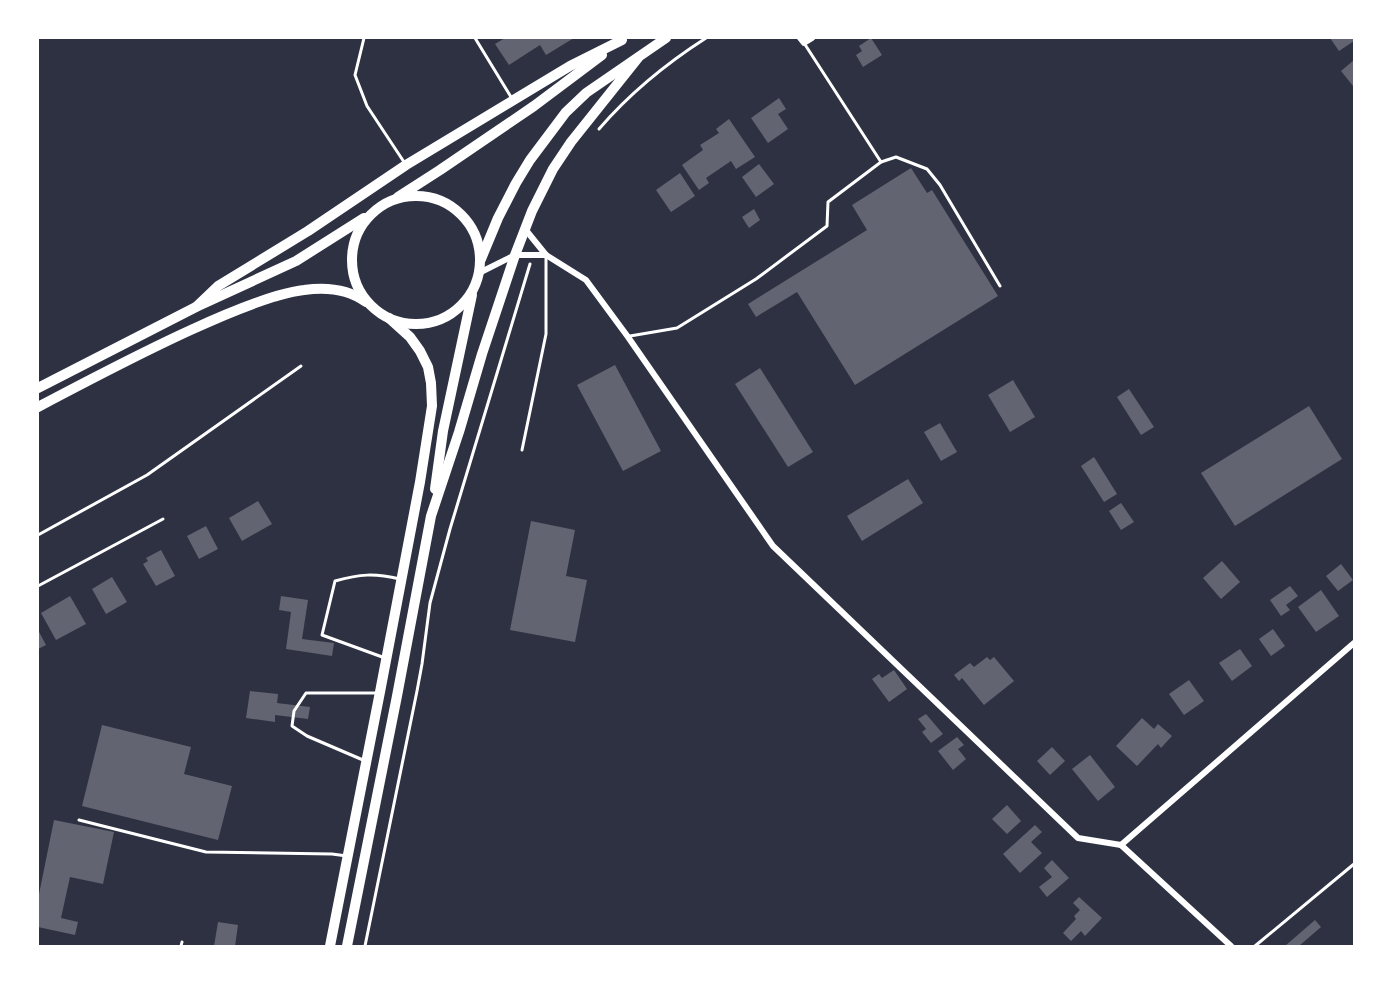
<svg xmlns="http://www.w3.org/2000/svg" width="1392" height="984" viewBox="0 0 1392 984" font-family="'PT Sans Narrow',sans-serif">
	<rect width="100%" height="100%" fill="#2d3142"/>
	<!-- building -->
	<g fill="#626471">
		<path d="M 505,38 L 574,38 L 546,55 L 540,45 L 509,65 L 495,44 Z"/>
		<path d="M 871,38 L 882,55 L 863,67 L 856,55 L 862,51 L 859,46 Z"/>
		<path d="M 1330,38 L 1354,38 L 1354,41 L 1339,51 Z"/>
		<path d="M 1354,60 L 1354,84 L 1353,86 L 1341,71 Z"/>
		<path d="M 779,98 L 786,109 L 778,114 L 788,129 L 768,143 L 751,118 Z"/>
		<path d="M 729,119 L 755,157 L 736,169 L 731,161 L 706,178 L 709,183 L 699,190 L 682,165 L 703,150 L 700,145 L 719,133 L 716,129 Z"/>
		<path d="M 759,164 L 774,184 L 756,197 L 742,177 Z"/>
		<path d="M 911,168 L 927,193 L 932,190 L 998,296 L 855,385 L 797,292 L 756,317 L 748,304 L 867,230 L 852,205 Z"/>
		<path d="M 680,173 L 695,196 L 671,212 L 656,190 Z"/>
		<path d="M 754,209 L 760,220 L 749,228 L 742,217 Z"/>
		<path d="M 615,365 L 661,451 L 623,471 L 577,385 Z"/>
		<path d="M 760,368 L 813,452 L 788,467 L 735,384 Z"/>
		<path d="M 1013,380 L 1035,417 L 1010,432 L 988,395 Z"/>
		<path d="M 1129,389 L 1154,427 L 1141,435 L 1117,397 Z"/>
		<path d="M 1309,406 L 1342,459 L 1235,526 L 1201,473 Z"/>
		<path d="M 940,423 L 957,452 L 941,461 L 924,432 Z"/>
		<path d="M 1094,457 L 1117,494 L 1104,502 L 1081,466 Z"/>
		<path d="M 908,479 L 923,503 L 862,541 L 847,516 Z"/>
		<path d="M 258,501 L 272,524 L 242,541 L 229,518 Z"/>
		<path d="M 1121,503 L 1134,522 L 1121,530 L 1109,511 Z"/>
		<path d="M 531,521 L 575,530 L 566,576 L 587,580 L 575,642 L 510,630 Z"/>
		<path d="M 206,526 L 218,549 L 199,559 L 187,536 Z"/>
		<path d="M 161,550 L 175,576 L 156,586 L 143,564 L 148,561 L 146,558 Z"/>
		<path d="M 1222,561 L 1240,582 L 1221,599 L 1203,578 Z"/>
		<path d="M 1341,564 L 1353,580 L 1338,591 L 1326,576 Z"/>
		<path d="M 112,577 L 127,602 L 106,614 L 92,589 Z"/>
		<path d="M 1290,586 L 1298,596 L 1286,605 L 1290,610 L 1281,616 L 1270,600 Z"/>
		<path d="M 1321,590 L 1339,616 L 1316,632 L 1298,607 Z"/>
		<path d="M 70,596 L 86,624 L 56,640 L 41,613 Z"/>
		<path d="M 281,596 L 308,600 L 302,639 L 334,643 L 332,656 L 286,649 L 291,612 L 279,610 Z"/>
		<path d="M 1273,629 L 1285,646 L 1271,656 L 1259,639 Z"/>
		<path d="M 38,630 L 46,645 L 38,649 Z"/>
		<path d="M 1240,649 L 1252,666 L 1232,681 L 1219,663 Z"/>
		<path d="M 987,657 L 990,660 L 994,657 L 1014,681 L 984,705 L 962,678 L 959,681 L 954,675 L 970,663 L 974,667 Z"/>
		<path d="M 894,670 L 907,689 L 889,702 L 872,679 L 879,674 L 882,678 Z"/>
		<path d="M 1189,680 L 1204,701 L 1184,715 L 1169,694 Z"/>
		<path d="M 250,691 L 278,694 L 277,703 L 310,707 L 308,719 L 275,715 L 275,722 L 246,718 Z"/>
		<path d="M 926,714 L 943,734 L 931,743 L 922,732 L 926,729 L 918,719 Z"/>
		<path d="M 1142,718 L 1154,729 L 1158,724 L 1172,736 L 1161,748 L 1158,744 L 1137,766 L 1116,746 Z"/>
		<path d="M 102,725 L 191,747 L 184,774 L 232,786 L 218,840 L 82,806 Z"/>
		<path d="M 957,737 L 964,745 L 958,749 L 966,759 L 953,770 L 938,751 Z"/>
		<path d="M 1052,747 L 1065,761 L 1050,775 L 1037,761 Z"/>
		<path d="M 1090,755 L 1115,787 L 1098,801 L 1072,769 Z"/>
		<path d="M 1007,805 L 1021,821 L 1007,834 L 992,819 Z"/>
		<path d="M 54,820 L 114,832 L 103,884 L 70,877 L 61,918 L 78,922 L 75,935 L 38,927 L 38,899 Z"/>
		<path d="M 1035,825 L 1042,832 L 1031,842 L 1042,853 L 1020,873 L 1003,854 Z"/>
		<path d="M 1052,860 L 1069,878 L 1047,897 L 1039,887 L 1052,877 L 1044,868 Z"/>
		<path d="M 1079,897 L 1102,918 L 1085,936 L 1081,931 L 1071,941 L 1063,933 L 1076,919 L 1074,916 L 1080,910 L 1073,903 Z"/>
		<path d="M 1315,920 L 1321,927 L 1299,946 L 1285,946 Z"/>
		<path d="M 218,922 L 238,925 L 235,946 L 214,946 Z"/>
	</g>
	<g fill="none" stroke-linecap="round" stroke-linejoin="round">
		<!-- path -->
		<g stroke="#fff" stroke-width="3">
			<path d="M 599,129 C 630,93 667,63 706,38"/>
			<path d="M 38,535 L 147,475 L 301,366"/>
			<path d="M 365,946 L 417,691 L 422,664 L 430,603 L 450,529 L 530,264"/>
			<path d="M 1255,946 L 1354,864"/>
		</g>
		<!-- service -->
		<g stroke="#fff" stroke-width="3">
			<path d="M 364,38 L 355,75 L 367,106 L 404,162"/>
			<path d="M 475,38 L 511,97"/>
			<path d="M 881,162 L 896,157 L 927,169 L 940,185 L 1000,286"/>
			<path d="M 630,336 L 677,328 L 756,279 L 827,226 L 828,202 L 881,162 L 804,43"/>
			<path d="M 522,450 L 546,334 L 546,257"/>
			<path d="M 38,586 L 163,519"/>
			<path d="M 385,658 L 322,635 L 335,581 C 360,574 374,573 400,579"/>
			<path d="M 363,760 L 307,736 L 292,726 L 294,711 L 306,693 L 379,693"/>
			<path d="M 79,820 L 206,852 L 332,854 L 347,856"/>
			<path d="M 181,946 L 182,942"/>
		</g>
		<!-- minor -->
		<g stroke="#fff" stroke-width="6">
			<path d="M 800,38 L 804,43 L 812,38"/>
			<path d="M 525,229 L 546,255 L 586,280 L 628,337 L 773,546 L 1078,838 L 1121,845 L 1231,946"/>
			<path d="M 479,273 L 515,255 L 546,255"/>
			<path d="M 1121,845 L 1354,643"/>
		</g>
		<!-- primary -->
		<g stroke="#fff" stroke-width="10">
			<circle cx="416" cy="260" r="64"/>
			<path d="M 398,197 L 440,170 L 534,106 L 602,55"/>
			<path d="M 481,259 L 498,218 L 516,183 L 530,160 L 566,112 L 586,93 L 666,38"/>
			<path d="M 196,307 L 218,286 L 308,231 L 406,165 L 570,66 L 622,40"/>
			<path d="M 38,388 L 196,307 L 296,261 L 364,218"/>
			<path d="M 38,407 C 89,380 140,353 193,329 C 219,317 245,306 273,297 C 284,294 294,291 304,290 C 325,287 348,289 366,302"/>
			<path d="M 435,489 L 443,431 L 472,295"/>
			<path d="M 330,946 L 380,692 L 420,482 L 432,406 L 431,383 L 428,367 L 420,351 L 410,337 L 389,318"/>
			<path d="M 347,946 L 397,696 L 431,516 L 459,432 L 482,354 L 515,255 L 532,211 L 553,169 L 571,142 L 638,58"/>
		</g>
	</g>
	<!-- border -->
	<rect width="1392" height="984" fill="none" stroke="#ffffff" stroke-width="78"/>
</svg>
